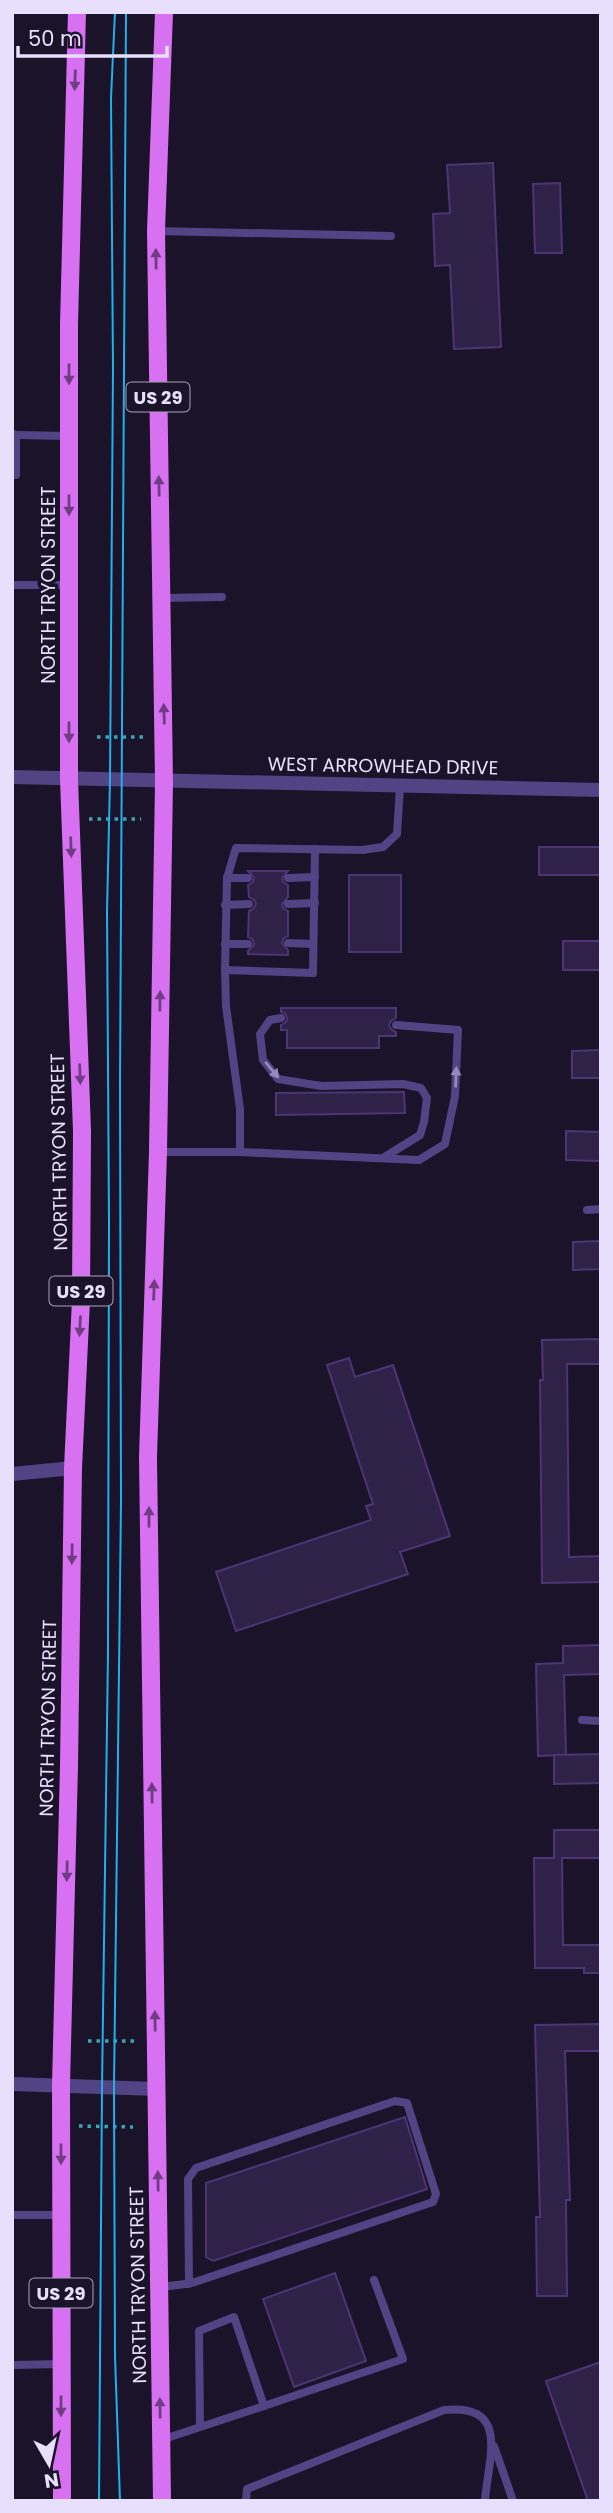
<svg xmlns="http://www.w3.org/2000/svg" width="613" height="2513" viewBox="0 0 613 2513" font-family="Poppins,sans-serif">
	<rect width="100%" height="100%" fill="#1b132a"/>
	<!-- building -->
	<g fill="#302149" stroke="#4c3573" stroke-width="2">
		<path d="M 493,163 L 501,347 L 454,349 L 450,265 L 435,266 L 433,214 L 450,213 L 447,165 Z"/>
		<path d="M 560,183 L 562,253 L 535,253 L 533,184 Z"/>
		<rect x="539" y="847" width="62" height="28"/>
		<path d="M 248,871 L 288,871 L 282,878 L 283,882 L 288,885 L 288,897 L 282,904 L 283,908 L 288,911 L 288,936 L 283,939 L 282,943 L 288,950 L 288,955 L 248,954 L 248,951 L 254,945 L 253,940 L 248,937 L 249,911 L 253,909 L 256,904 L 254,900 L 249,897 L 248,885 L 253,882 L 254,877 Z"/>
		<rect x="349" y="875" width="52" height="77"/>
		<rect x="563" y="941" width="38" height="29"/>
		<path d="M 281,1008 L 396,1008 L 396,1018 L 391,1021 L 389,1025 L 392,1030 L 396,1032 L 396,1036 L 379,1036 L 379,1048 L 287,1048 L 287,1030 L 281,1030 L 281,1025 L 286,1022 L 287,1018 L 285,1013 L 281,1012 Z"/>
		<path d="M 601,1050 L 601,1078 L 572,1078 L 572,1051 Z"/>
		<path d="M 404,1092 L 405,1113 L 276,1115 L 276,1093 Z"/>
		<path d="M 566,1131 L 601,1132 L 601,1161 L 566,1160 Z"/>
		<path d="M 601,1241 L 601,1269 L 573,1270 L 573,1242 Z"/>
		<path d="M 601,1339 L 601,1364 L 567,1364 L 569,1557 L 601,1556 L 601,1582 L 542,1583 L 540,1380 L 543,1380 L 542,1340 Z"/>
		<path d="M 349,1358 L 355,1377 L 393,1365 L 450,1536 L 400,1552 L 408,1574 L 236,1631 L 216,1572 L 371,1520 L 366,1506 L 373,1504 L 327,1365 Z"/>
		<path d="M 601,1645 L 601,1674 L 564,1675 L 566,1755 L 538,1756 L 536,1664 L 563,1663 L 563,1646 Z"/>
		<path d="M 601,1754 L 601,1783 L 554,1784 L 554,1755 Z"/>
		<path d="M 554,1830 L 601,1830 L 601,1858 L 562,1858 L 563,1945 L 601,1945 L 601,1973 L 584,1973 L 584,1968 L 535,1968 L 534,1858 L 554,1858 Z"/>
		<path d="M 601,2024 L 601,2051 L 565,2051 L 570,2200 L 566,2200 L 567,2296 L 537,2296 L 536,2217 L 540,2217 L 535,2025 Z"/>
		<path d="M 405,2117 L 427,2189 L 213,2261 L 206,2257 L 206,2183 Z"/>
		<path d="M 335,2273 L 366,2361 L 294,2387 L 263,2299 Z"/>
		<path d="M 601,2362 L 601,2501 L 588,2501 L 546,2381 Z"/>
	</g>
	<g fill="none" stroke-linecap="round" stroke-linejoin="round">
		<!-- path -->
		<g stroke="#3ca5b3" stroke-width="3.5" stroke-dasharray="3.5 5" stroke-linecap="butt">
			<path d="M 97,737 L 146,737"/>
			<path d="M 89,819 L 141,819"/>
			<path d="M 88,2041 L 138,2041"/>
			<path d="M 79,2126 L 133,2127"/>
		</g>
		<!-- service -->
		<g stroke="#514384" stroke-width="8">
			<path d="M 156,231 L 391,236"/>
			<path d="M 16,435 L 69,436"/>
			<path d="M 12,475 L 16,475 L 16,435 L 14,434"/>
			<path d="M 12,585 L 69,585"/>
			<path d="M 162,598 L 222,597"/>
			<path d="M 227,878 L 248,878"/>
			<path d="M 288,878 L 315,877"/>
			<path d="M 288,904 L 315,903"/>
			<path d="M 225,905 L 249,904"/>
			<path d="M 288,943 L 313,944"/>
			<path d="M 225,944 L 248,944"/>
			<path d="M 225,970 L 313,973 L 315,849"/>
			<path d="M 281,1018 L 270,1020 L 260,1034 L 263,1060 L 278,1079 L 321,1086 L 403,1084 L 421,1088 L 427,1098 L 424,1122 L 420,1135 L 383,1158"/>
			<path d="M 159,1152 L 240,1152 L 240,1109 L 226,1006 L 225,970 L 227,878 L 236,848 L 362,850 L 383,847 L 397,834 L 400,787"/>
			<path d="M 240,1152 L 419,1160 L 445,1144 L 455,1096 L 458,1030 L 396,1025"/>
			<path d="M 587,1210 L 601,1209"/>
			<path d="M 582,1720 L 601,1721"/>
			<path d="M 12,2215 L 61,2215"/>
			<path d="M 159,2287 C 171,2286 183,2285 195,2282 L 433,2202 L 436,2194 L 407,2103 L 395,2101 L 196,2168 L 188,2179 L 189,2284"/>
			<path d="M 12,2365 L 61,2364"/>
			<path d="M 264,2406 L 403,2359 L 374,2280"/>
			<path d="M 161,2440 L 264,2406 L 234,2317 L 199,2331 L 200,2426"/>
			<path d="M 494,2446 L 513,2501"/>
			<path d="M 246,2501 L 247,2489 L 444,2410 C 511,2403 488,2458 485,2501"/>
		</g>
		<!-- minor -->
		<g stroke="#514384" stroke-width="14">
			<path d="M 12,777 L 601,790"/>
			<path d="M 12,1474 L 73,1468"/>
			<path d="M 12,2084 L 156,2089"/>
		</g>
		<!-- primary -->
		<g stroke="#d870f2" stroke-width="18">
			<path d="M 62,2501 L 61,2085 L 69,1766 L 73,1468 L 81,1300 L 82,1131 L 69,779 L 69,325 L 77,12"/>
			<path d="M 162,2501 L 148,1457 L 158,1152 L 164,782 L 156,231 L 164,12"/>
		</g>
		<!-- tram -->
		<g stroke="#1db2eb" stroke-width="2">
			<path d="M 99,2501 L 102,2087 L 108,1652 L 109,1222 L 107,911 L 110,780 L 113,369 L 111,98 L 115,12"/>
			<path d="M 120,2501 L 115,2356 L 114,2087 L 121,1502 L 120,1084 L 126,12"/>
		</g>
	</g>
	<!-- one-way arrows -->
	<defs><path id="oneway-solid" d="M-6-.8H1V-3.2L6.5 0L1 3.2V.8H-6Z" transform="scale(1.75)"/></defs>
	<g fill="#703d84">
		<use href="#oneway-solid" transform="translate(75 80) rotate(92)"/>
		<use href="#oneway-solid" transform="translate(156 259) rotate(-91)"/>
		<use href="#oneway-solid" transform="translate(69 374) rotate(90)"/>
		<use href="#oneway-solid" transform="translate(159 486) rotate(-91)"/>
		<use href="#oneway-solid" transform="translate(69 505) rotate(90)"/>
		<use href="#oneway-solid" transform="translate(164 714) rotate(-92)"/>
		<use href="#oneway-solid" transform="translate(69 732) rotate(90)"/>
		<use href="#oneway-solid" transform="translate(71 847) rotate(88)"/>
		<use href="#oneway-solid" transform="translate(160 1001) rotate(-89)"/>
		<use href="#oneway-solid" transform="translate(80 1074) rotate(88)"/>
		<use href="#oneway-solid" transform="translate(154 1290) rotate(-88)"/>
		<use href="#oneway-solid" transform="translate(80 1326) rotate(93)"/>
		<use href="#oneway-solid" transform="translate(149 1517) rotate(-90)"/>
		<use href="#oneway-solid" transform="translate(72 1554) rotate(91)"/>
		<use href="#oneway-solid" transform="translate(152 1793) rotate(-91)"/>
		<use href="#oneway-solid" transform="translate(67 1871) rotate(91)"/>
		<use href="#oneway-solid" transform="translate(155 2021) rotate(-91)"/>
		<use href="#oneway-solid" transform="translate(61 2154) rotate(90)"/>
		<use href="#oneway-solid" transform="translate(158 2181) rotate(-91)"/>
		<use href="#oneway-solid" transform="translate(61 2406) rotate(90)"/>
		<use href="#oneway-solid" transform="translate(160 2408) rotate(-91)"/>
	</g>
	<g fill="#9489ba">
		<use href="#oneway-solid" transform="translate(272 1070) rotate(50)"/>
		<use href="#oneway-solid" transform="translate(456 1077) rotate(-88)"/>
	</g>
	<g text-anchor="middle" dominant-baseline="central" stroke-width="7" stroke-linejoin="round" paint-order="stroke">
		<!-- shield labels -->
		<g fill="#1b132a" stroke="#aaa2bd" stroke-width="2">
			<rect x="126.5" y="382.5" width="63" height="29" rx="5"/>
			<rect x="49.5" y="1276.5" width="63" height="29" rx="5"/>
			<rect x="29.5" y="2278.5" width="63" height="29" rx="5"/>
		</g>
		<g font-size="18" font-weight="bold" fill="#e7dffc">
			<text x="158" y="397">US 29</text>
			<text x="81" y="1291">US 29</text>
			<text x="61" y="2293">US 29</text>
		</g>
		<!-- street labels -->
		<g font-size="19" fill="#e7dffc" stroke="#1b132a">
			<text transform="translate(48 585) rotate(-90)">NORTH TRYON STREET</text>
			<text transform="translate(383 766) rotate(1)">WEST ARROWHEAD DRIVE</text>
			<text transform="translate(59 1152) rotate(-91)">NORTH TRYON STREET</text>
			<text transform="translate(48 1718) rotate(-89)">NORTH TRYON STREET</text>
			<text transform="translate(138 2285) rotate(-91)">NORTH TRYON STREET</text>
		</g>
	</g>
	<!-- border -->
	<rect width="613" height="2513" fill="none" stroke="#e7dffc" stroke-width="28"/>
	<!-- north arrow -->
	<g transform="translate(49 2464) rotate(171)" stroke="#1b132a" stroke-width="5" paint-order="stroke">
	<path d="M0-5L12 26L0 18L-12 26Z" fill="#e7dffc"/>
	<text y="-10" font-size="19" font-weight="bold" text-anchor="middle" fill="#e7dffc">N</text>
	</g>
	<!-- scale -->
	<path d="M18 46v10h149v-10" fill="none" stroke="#e7dffc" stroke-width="3.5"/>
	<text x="28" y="46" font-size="21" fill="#e7dffc" stroke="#1b132a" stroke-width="5" paint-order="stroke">50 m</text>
</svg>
